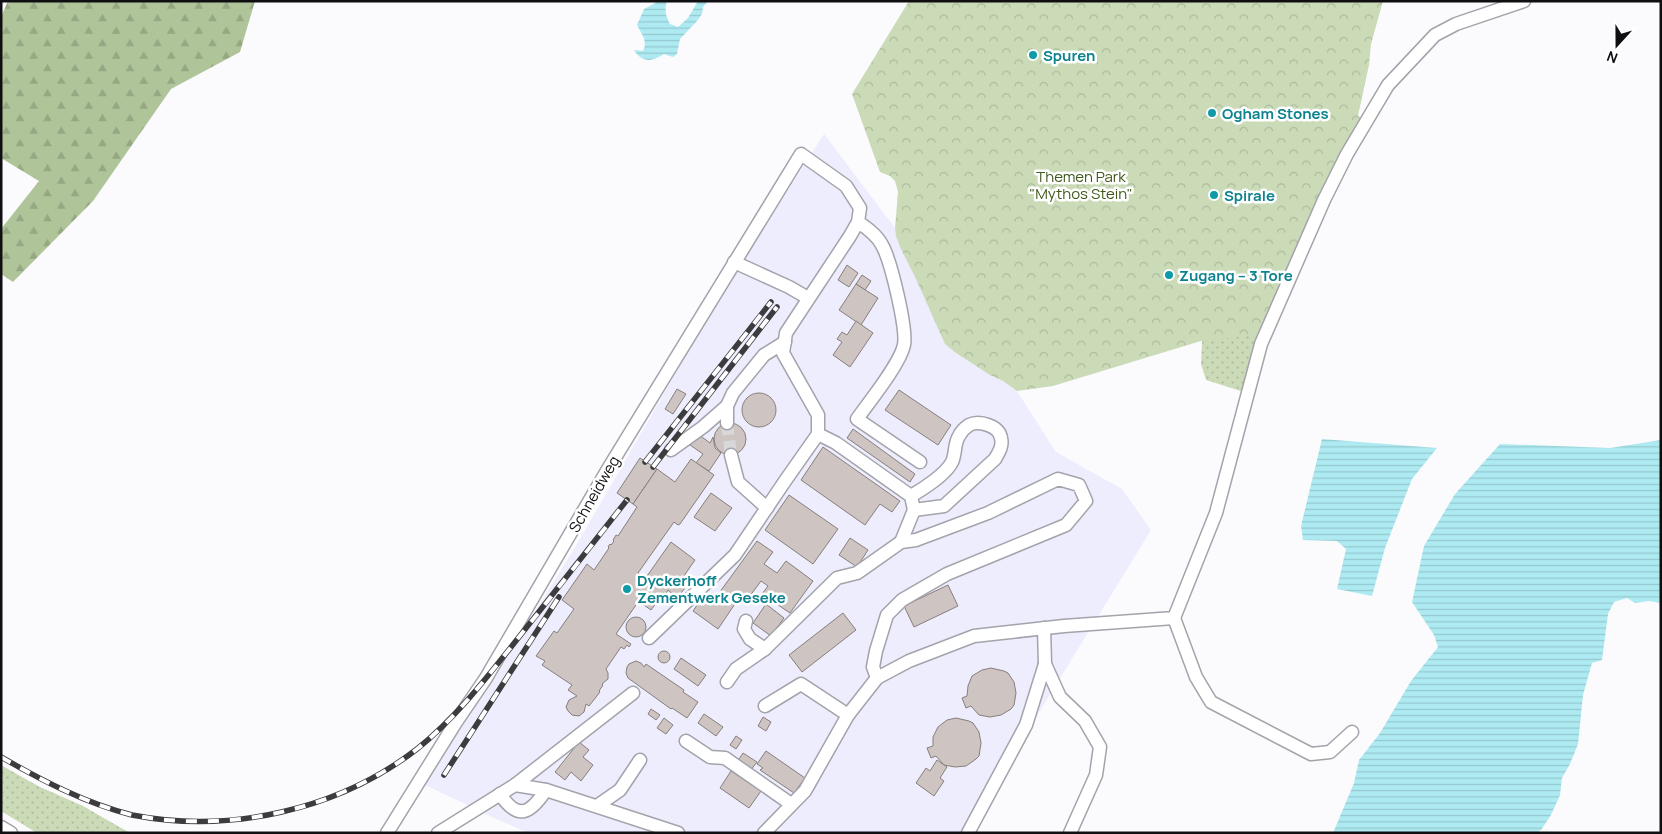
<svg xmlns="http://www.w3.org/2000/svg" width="1662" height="834" viewBox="0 0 1662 834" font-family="Manrope,sans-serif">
	<defs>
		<pattern id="grass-dots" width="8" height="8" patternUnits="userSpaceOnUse" patternTransform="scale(1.25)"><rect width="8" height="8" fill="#cbdbb8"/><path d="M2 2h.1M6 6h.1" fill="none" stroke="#adbb9d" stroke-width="1.8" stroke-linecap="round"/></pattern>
		<pattern id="forest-firs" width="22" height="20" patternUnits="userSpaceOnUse" patternTransform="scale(1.25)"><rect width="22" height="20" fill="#b0c499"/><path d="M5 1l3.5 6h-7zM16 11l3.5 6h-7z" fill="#96a783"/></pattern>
		<pattern id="park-crowns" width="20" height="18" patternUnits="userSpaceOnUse" patternTransform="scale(1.25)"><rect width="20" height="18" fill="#cbdbb8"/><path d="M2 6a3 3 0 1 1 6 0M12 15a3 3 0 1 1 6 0" fill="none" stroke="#adbb9d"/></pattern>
		<pattern id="water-rules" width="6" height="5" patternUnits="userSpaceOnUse" patternTransform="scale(1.25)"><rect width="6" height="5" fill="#aeeaf1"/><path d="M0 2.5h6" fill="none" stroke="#94c8ce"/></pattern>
	</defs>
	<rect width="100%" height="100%" fill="#fbfbfe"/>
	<!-- built -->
	<path fill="#ededfd" d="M 824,134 L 895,228 L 900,247 L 956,353 L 990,375 L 1003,381 L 1017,391 L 1056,452 L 1122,489 L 1151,530 L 965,833 L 528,833 L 490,816 L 419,782 L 491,684 L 580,539 L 720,296 Z"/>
	<!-- grass -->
	<g fill="url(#grass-dots)">
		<path d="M 1289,266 L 1244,392 L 1206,380 L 1201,364 L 1204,298 Z"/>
		<path d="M 1,765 L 38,786 L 83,806 L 130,833 L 37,833 L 1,811 Z"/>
	</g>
	<!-- forest -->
	<path fill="url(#forest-firs)" d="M 8,1 L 255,1 L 240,52 L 171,89 L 93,201 L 13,282 L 1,274 L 1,229 L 39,181 L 1,158 L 1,17 Z"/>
	<!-- park -->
	<path fill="url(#park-crowns)" d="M 909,1 L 1383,1 L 1371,44 L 1369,65 L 1358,116 L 1362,119 L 1317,200 L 1262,334 L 1201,341 L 1053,386 L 1017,391 L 1003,381 L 990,375 L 956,353 L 945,344 L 916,279 L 900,247 L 896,236 L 895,228 L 898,192 L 895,181 L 890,176 L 880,172 L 852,94 Z"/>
	<!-- water -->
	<g fill="url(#water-rules)">
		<path d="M 659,1 L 667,1 C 664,9 666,17 670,24 L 678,27 L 688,18 L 698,1 L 708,1 L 703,7 L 702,14 L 697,21 L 680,39 L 677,54 L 673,57 L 664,54 C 652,62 642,63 634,50 L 643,51 C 648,41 642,35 637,25 L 644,9 Z"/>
		<path d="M 1322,439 L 1437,448 L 1412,479 L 1385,548 L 1372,596 L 1337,589 L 1346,549 L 1337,541 L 1303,540 L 1301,526 Z"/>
		<path d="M 1661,440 L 1661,603 L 1649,601 L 1635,603 L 1627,598 L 1614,602 L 1608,614 L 1602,660 L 1592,663 L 1583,695 L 1578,744 L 1570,764 L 1562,778 L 1560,795 L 1551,815 L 1541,830 L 1536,833 L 1333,833 L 1354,783 L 1359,760 L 1380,733 L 1411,681 L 1438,647 L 1434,635 L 1412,602 L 1424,546 L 1455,494 L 1500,444 L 1610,448 Z"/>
	</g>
	<!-- building -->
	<g fill="#cec4c1" stroke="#877f7c">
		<path d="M 847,265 L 858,273 L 849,287 L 838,280 Z"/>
		<path d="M 862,275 L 871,281 L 865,290 L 856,284 Z"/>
		<path d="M 856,284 L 878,298 L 861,325 L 839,310 Z"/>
		<path d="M 856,321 L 873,333 L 850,367 L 833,355 L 842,342 L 837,339 L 842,332 L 847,335 Z"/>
		<path d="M 677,389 L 686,394 L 673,414 L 665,409 Z"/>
		<path d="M 899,390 L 951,425 L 938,445 L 885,410 Z"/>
		<circle cx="759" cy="410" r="17"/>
		<circle cx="730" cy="439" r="16"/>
		<path d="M 853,429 L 915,474 L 910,482 L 847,438 Z"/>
		<path d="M 698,434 L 710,443 L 713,437 L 715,448 L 721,453 L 709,471 L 696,463 L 703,454 L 690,445 Z"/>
		<path d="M 823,447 L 900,501 L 892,512 L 880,504 L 865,525 L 801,480 Z"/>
		<path d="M 640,458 L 657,469 L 633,504 L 617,493 Z"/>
		<path d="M 691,459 L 714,475 L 680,524 L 678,525 L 674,522 L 638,573 L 659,588 L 661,585 L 647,576 L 671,542 L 695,560 L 679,583 L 685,588 L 677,598 L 668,590 L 665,595 L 663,594 L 651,610 L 641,603 L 640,605 L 638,602 L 616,634 L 631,644 L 629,647 L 627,645 L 624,649 L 621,647 L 606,669 L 608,673 L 608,679 L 602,684 L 603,685 L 599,691 L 600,692 L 589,706 L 586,704 L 584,712 L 579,716 L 572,715 L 568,711 L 566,707 L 569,700 L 577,696 L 568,690 L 572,685 L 542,665 L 545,661 L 536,656 L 554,631 L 557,633 L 574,609 L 562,600 L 587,564 L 594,570 L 609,548 L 608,547 L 610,544 L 611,545 L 614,541 L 613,540 L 616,535 L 618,536 L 637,507 L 633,504 L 657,469 L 675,482 Z"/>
		<path d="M 711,493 L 732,508 L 715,531 L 694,517 Z"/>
		<path d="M 789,495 L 838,529 L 813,564 L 765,530 Z"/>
		<path d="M 850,538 L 868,550 L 857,567 L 839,555 Z"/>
		<path d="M 757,541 L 773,552 L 764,564 L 777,573 L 786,561 L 813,581 L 790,613 L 762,594 L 768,586 L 761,581 L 747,600 L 741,595 L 718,629 L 693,611 L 702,598 L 711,604 Z"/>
		<path d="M 948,585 L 958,606 L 914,627 L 904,606 Z"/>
		<path d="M 766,604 L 784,618 L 771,636 L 753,623 Z"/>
		<path d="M 843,613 L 856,630 L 802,672 L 789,655 Z"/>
		<circle cx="636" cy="627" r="10"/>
		<circle cx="664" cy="657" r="6"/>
		<path d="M 681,658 L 706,675 L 698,686 L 674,669 Z"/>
		<path d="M 636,661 L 641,663 L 644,667 L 646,664 L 684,690 L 683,692 L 698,702 L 687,718 L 672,708 L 671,709 L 628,678 L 626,673 L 627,667 L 629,664 Z"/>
		<path d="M 991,668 L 1004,671 L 1008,673 L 1014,682 L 1016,693 L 1014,705 L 1011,709 L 1001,715 L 990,717 L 979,715 L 971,706 L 966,708 L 962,698 L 967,696 L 968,686 L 972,676 L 982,670 Z"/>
		<path d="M 651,709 L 660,715 L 656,720 L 648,714 Z"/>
		<path d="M 704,714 L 723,727 L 716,736 L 698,723 Z"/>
		<path d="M 763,717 L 771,722 L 766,731 L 758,726 Z"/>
		<path d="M 664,718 L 673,725 L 666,734 L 657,728 Z"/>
		<path d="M 956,718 L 969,721 L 973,723 L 979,732 L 981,743 L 979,756 L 976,759 L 966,766 L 955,767 L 944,765 L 936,756 L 931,758 L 927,748 L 933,746 L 933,737 L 938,727 L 947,720 Z"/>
		<path d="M 736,736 L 742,740 L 736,749 L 730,745 Z"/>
		<path d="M 579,742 L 589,750 L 583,757 L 593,765 L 581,781 L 571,772 L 565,780 L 555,772 Z"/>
		<path d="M 766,751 L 805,778 L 794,793 L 760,770 L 763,768 L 757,764 Z"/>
		<path d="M 743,753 L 757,762 L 750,771 L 737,762 Z"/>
		<path d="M 937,760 L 947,767 L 940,778 L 944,781 L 934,796 L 916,783 L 926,768 L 930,771 Z"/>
		<path d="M 731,771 L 761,791 L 749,808 L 720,788 Z"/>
	</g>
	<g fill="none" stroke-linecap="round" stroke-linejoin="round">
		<!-- minor-tunnel -->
		<path stroke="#d8d8db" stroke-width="12" stroke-dasharray="12 6" stroke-linecap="butt" d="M 727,423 L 731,455"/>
		<defs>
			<g id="minor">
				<path d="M 858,222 C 867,228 877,235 882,245 C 891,261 907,328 904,345 C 900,364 869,402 857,419 L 920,462"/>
				<path d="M 734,262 L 789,287 L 808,298"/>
				<path d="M 727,423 L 727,406 L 733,393 L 764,355 L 785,342"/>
				<path d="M 818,434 L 836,443 L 911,496 C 923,489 946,474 952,462 C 956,454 954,443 959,436 C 961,432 966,427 969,425 C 980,420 999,426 1001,438 C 1003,446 999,452 995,459 L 944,506 L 914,510 L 911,496"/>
				<path d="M 671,450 L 703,427 L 727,406"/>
				<path d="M 731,455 L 738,482 L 767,508"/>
				<path d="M 901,542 L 914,510"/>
				<path d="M 1174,618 L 1196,677 L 1211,702 L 1311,754 L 1330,752 L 1352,732"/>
				<path d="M 746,621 L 744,629 L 750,639 L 765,649"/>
				<path d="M 1044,628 L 1045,664 L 1060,697 L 1085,721 L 1100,747 L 1096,775 L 1070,833"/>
				<path d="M 727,682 L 736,669 L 765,649 L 837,578 L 857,573 L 901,542 L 916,540 L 988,513 L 1058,479 L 1079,485 L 1086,501 L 1066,525 L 947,574 L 902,600 L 887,615 L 876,651 L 873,667 L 877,678"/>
				<path d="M 765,706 L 801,684 L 848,715"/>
				<path d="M 686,741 L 710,757 L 725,758 L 791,804"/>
				<path d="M 515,785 L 633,693"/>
				<path d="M 500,794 C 518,821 530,814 546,790"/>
				<path d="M 597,806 L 620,790 L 640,760"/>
				<path d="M 1,827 L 11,833"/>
				<path d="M 387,833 L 456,722 L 486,678 L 608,469 L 801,154 L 846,186 L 860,208 L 858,222 L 850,236 L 786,333 L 783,353 L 818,415 L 818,434 L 785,481 L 735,555 L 649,638"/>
				<path d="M 438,833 L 515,785 L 546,790 L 678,833"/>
				<path d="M 764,833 L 805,791 L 848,715 L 877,678 L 909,661 L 974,636 L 1064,626 L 1174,618 L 1216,513 L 1261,344 L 1324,200 L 1347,154 L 1388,85 L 1435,35 L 1456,24 L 1524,1"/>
				<path d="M 968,833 L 1026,725 L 1045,664"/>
			</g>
		</defs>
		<!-- minor casing -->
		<use href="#minor" stroke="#a3a3ab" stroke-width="15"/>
		<!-- minor -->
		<use href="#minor" stroke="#fff" stroke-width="12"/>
		<defs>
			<g id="rail">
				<path d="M 645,462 L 771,302"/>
				<path d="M 653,467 L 777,307"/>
				<path d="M 1,757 C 43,781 85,803 132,815 C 230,834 338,810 417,749 C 456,718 488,676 519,637 C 555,592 591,546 627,500"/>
				<path d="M 444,775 L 559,597"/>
			</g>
		</defs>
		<!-- rail casing -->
		<use href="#rail" stroke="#3c3c3f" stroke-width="5.5"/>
		<!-- rail -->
		<use href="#rail" stroke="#fff" stroke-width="4" stroke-dasharray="11" stroke-linecap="butt"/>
	</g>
	<!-- markers -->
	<g fill="#0f9aa8" stroke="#fff" stroke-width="2">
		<circle cx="1033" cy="55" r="5"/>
		<circle cx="1212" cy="113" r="5"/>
		<circle cx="1214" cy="195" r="5"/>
		<circle cx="1169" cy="275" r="5"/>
		<circle cx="627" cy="589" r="5"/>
	</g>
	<g text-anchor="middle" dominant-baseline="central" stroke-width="5" stroke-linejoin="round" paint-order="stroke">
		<!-- culture labels -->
		<g font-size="15" font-weight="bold" fill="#0d838f" stroke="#fff" text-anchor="start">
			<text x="1043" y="55">Spuren</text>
			<text x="1222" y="113">Ogham Stones</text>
			<text x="1224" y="195">Spirale</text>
			<text x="1179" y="275">Zugang – 3 Tore</text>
			<text x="637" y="580">Dyckerhoff<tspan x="637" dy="17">Zementwerk Geseke</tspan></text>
		</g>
		<!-- park labels -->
		<g font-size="15" fill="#40581b" stroke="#fff">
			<text x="1081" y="176">Themen Park<tspan x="1081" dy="17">"Mythos Stein"</tspan></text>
		</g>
		<!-- street labels -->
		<g font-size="15" fill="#0f0f12" stroke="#fff">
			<text transform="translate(594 494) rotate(-60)">Schneidweg</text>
		</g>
	</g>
	<!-- border -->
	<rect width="1662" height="834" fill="none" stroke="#0f0f12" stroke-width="5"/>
	<!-- north arrow -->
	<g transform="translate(1617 45) rotate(201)" stroke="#ffffff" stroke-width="4" paint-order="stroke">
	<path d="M0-4L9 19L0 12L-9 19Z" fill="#0f0f12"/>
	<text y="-8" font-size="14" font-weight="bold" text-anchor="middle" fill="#0f0f12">N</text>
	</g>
</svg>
